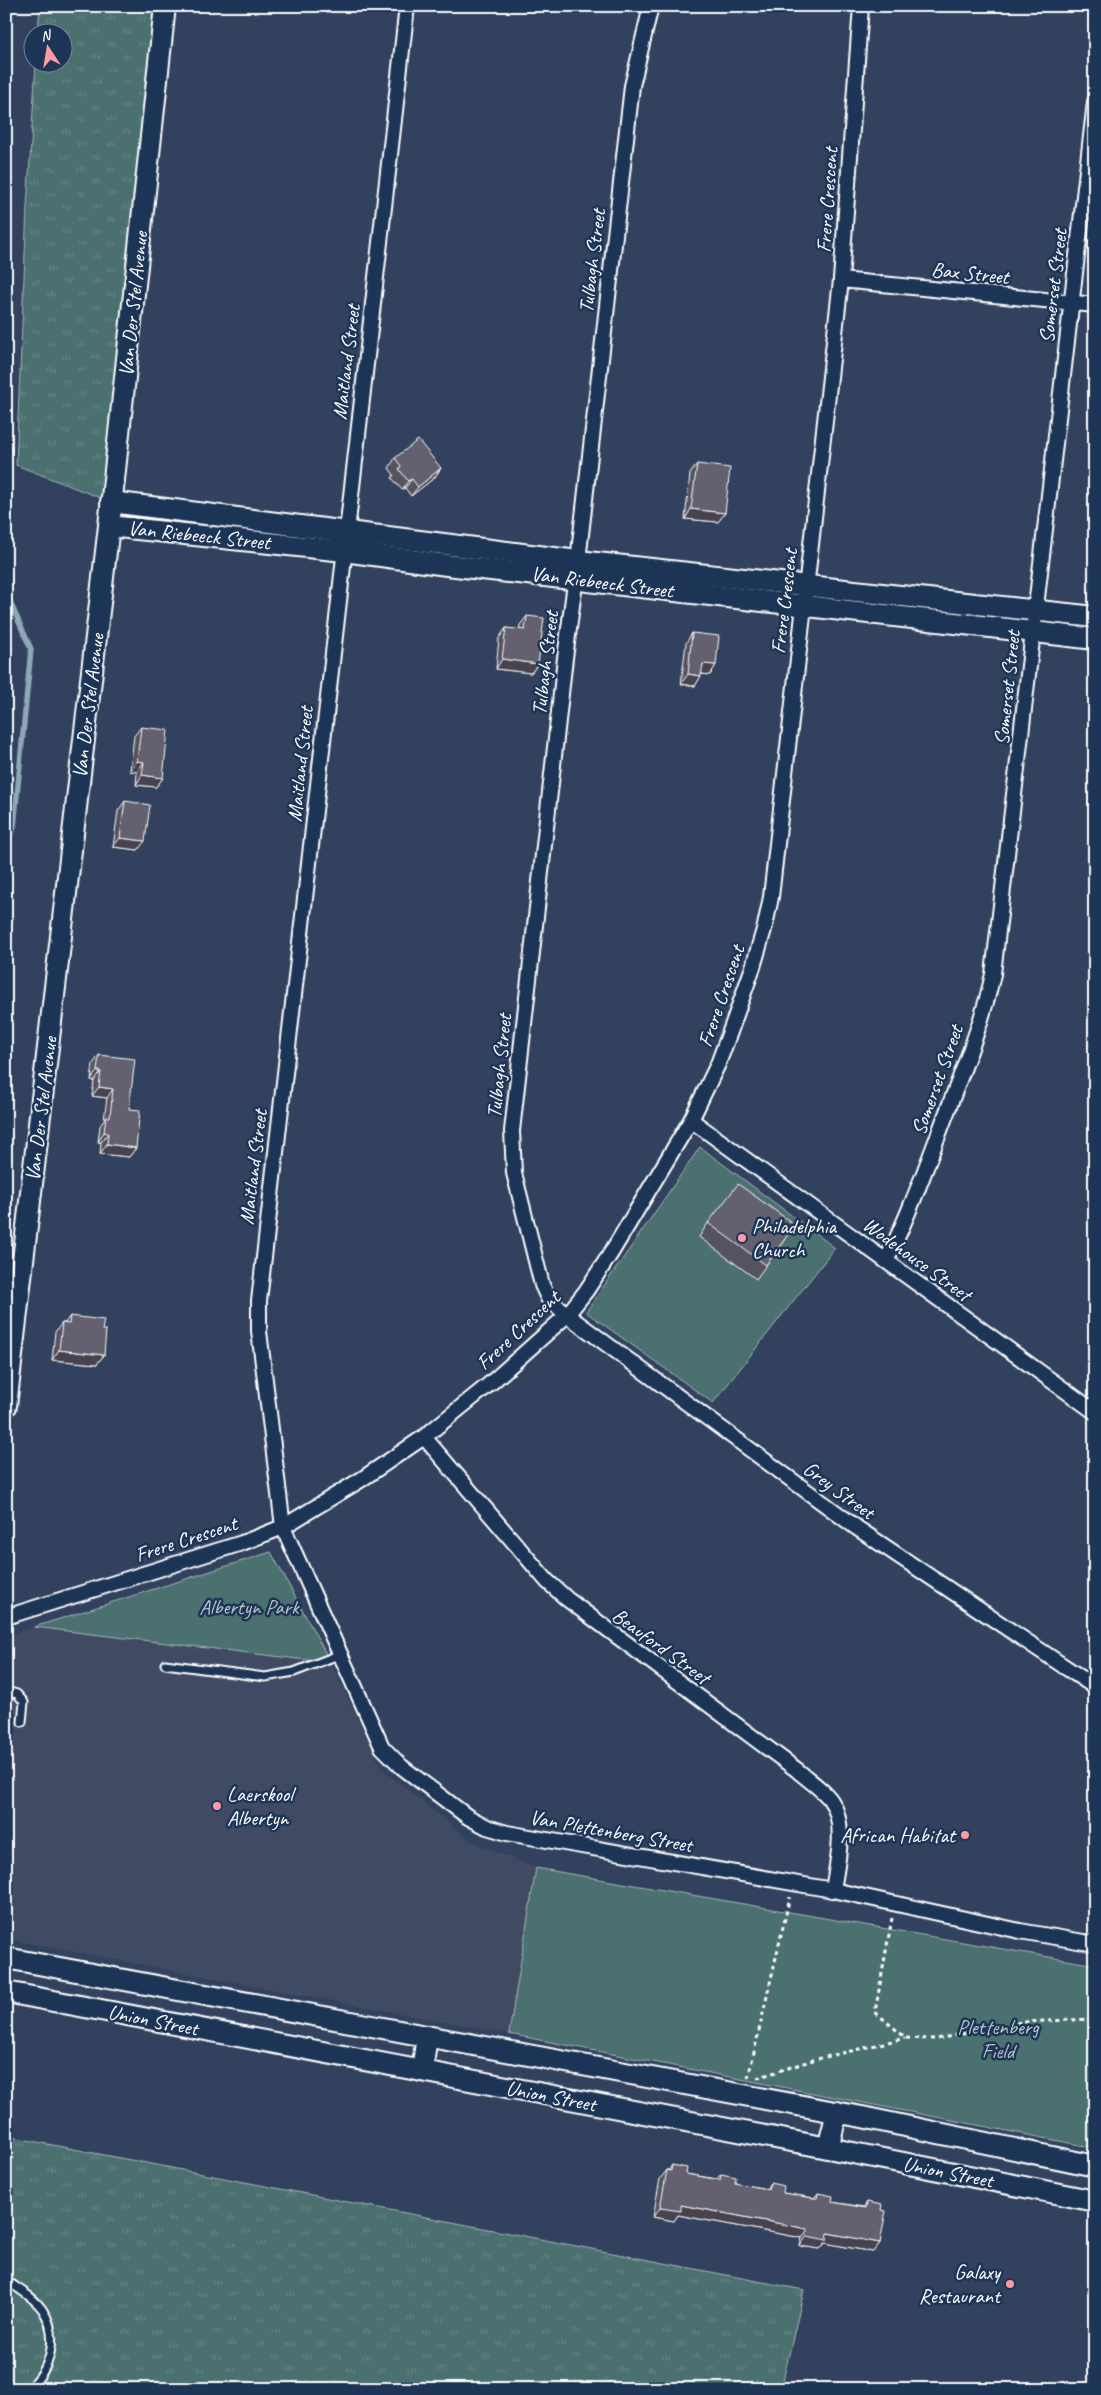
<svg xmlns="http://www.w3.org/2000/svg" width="1101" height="2395" viewBox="0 0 1101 2395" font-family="Caveat,sans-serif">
	<defs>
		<pattern id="grass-tufts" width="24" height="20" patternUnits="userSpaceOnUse" patternTransform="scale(1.25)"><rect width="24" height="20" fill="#4c6f70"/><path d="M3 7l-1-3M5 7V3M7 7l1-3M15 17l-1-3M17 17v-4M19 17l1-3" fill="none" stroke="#678585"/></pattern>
	</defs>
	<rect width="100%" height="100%" fill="#32425e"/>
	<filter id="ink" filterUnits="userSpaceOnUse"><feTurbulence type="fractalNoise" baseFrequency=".02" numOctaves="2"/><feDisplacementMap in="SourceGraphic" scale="10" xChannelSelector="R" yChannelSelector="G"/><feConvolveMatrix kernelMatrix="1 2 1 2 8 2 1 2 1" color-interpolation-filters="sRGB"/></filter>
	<g filter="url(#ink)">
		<!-- built -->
		<path fill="#414b63" d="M 34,1627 L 331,1663 L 382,1769 L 472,1842 L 536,1868 L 509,2034 L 6,1939 L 6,1640 L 12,1634 Z"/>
		<!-- grass -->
		<g fill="url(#grass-tufts)" stroke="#a6b7b8">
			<path d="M 40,6 L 165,6 L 111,502 L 16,465 L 27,207 L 36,63 L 62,62 L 62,32 L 38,32 Z"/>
			<path d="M 6,2136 L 804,2290 L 781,2389 L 665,2389 L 640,2385 L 639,2389 L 6,2389 Z"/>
		</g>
		<!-- park -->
		<g fill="#4c6f70" stroke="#a6b7b8">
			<path d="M 700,1147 L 835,1248 L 713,1403 L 586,1312 Z"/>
			<path d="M 271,1552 L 331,1663 L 34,1627 Z"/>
			<path d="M 536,1868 L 1095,1965 L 1095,2148 L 509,2034 Z"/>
		</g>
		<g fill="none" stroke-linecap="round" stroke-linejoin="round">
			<!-- stream -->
			<path stroke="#8ea7b9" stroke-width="5.5" d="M 6,593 L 31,649 L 14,827 L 6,844"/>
			<defs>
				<g id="lane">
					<path d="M 165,1664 L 265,1677 L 294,1672 L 341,1654"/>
					<path d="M 6,1691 L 17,1694 L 24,1702 L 22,1722"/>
					<path d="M 6,2280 C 18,2289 34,2297 42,2309 C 60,2335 51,2370 28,2389"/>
				</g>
				<g id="street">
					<path d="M 407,6 L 259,1301 L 259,1331 L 283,1527 L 382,1747 L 402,1767 L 468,1817 L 487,1827 L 507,1833 L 833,1890 L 1020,1931 L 1095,1944"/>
					<path d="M 651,6 L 632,86 L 578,561 L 565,658 L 512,1131 L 514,1173 L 542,1285 L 548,1298 L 567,1315 L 857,1528 L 1095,1687"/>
					<path d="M 841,280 L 1095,305"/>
					<path d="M 691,1120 L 1095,1412"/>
					<path d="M 886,1261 C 910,1213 928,1162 947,1112 C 964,1067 983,1021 993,974 L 1095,102"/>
					<path d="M 424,1437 L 547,1581 L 567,1599 L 797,1770 C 807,1779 821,1788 829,1798 C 848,1822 837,1863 833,1890"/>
					<path d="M 6,1617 L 242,1543 L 283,1527 L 362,1479 L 424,1437 L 492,1382 L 567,1315 L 586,1291 L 611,1253 L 691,1120 L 718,1064 L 731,1029 L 753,967 L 765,926 L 771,897 L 841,280 L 861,6"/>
				</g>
				<g id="secondary">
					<path d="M 111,502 L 578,561 L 1095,617"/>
					<path d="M 109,526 L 344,551 L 447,565 L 1095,639"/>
					<path d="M 6,1406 L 109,526 L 165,6"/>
					<path d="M 6,1958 L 862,2117 L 1095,2166"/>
					<path d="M 6,1992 L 828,2148 L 1095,2201"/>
					<path d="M 422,2071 L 427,2036"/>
					<path d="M 828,2148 L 837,2112"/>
				</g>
			</defs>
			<!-- lane casing -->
			<use href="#lane" stroke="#fff" stroke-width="11"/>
			<!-- street casing -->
			<use href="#street" stroke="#fff" stroke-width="18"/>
			<!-- secondary casing -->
			<use href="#secondary" stroke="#fff" stroke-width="24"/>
			<!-- path -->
			<g stroke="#fff" stroke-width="3" stroke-dasharray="4 4" stroke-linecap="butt">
				<path d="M 892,1918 L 875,2012 L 906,2038 L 937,2039 L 1022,2022 L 1095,2019"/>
				<path d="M 748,2078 L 790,1897"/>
				<path d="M 757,2078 L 813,2060 L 905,2038"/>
			</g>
			<!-- lane -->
			<use href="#lane" stroke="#1d3557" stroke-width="7"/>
			<!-- street -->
			<use href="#street" stroke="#1d3557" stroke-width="14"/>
			<!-- secondary -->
			<use href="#secondary" stroke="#1d3557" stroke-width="20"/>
		</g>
		<!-- wall -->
		<g fill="#565360" stroke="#fff">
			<path d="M 395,458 L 441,468 L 434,478 L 411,496 L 405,488 L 402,490 L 392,478 L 394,475 L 389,468 Z"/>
			<path d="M 697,464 L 725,513 L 718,522 L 685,519 L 690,474 Z"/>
			<path d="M 527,616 L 538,664 L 531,673 L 496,669 L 499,638 L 506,628 L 519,630 L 520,625 Z"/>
			<path d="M 692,633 L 716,665 L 710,675 L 702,674 L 695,686 L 681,684 L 686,643 Z"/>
			<path d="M 141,727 L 163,778 L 156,787 L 136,785 L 137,772 L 130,771 L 134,736 Z"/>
			<path d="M 125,801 L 138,850 L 113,847 L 118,811 Z"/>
			<path d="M 99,1055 L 129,1109 L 136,1148 L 129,1157 L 100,1154 L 101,1142 L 98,1142 L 100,1126 L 104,1120 L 107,1098 L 92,1096 L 94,1081 L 91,1080 L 93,1064 Z"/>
			<path d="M 708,1223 L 785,1239 L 756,1279 L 699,1237 Z"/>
			<path d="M 70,1316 L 102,1330 L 104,1355 L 97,1364 L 52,1360 L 55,1332 L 62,1323 L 65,1323 Z"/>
			<path d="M 672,2165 L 686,2174 L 717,2179 L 721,2174 L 735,2183 L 739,2184 L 766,2189 L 770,2183 L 783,2193 L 814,2198 L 818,2193 L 832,2202 L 864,2207 L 867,2202 L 881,2210 L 880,2243 L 873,2252 L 825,2243 L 820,2249 L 800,2246 L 802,2238 L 678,2215 L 674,2221 L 653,2217 L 660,2179 L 667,2170 L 669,2170 Z"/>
		</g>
		<!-- shaded-wall -->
		<g fill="#46434e" stroke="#fff">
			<path d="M 441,468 L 434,478 L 411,496 L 418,487 Z"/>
			<path d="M 412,479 L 405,488 L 402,490 L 408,481 Z"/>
			<path d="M 691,509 L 725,513 L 718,522 L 685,519 Z"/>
			<path d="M 502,659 L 538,664 L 531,673 L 496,669 Z"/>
			<path d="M 703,664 L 716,665 L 710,675 L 696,673 Z"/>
			<path d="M 688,674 L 701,676 L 695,686 L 681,684 Z"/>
			<path d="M 137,761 L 144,762 L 137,772 L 130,771 Z"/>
			<path d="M 142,775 L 163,778 L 156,787 L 136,785 Z"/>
			<path d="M 120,838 L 145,841 L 138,850 L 113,847 Z"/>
			<path d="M 97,1071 L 101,1071 L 94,1081 L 91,1080 Z"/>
			<path d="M 99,1087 L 113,1089 L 107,1098 L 92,1096 Z"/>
			<path d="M 104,1132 L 108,1133 L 101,1142 L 98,1142 Z"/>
			<path d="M 107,1144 L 136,1148 L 129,1157 L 100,1154 Z"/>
			<path d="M 59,1350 L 104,1355 L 97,1364 L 52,1360 Z"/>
			<path d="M 681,2205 L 808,2229 L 802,2238 L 678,2215 L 674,2221 L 653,2217 L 660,2208 Z"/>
			<path d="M 828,2233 L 880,2243 L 873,2252 L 825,2243 L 820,2249 L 800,2246 L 807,2236 Z"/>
		</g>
		<!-- building -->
		<g fill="#646070" stroke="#fff">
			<path d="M 418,440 L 441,468 L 418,487 L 412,479 L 408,481 L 399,469 L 401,466 L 395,458 Z"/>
			<path d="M 697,464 L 730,468 L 725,513 L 691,509 Z"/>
			<path d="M 527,616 L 544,618 L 538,664 L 502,659 L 506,628 L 525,630 Z"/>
			<path d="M 692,633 L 719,636 L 716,665 L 703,664 L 701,676 L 688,674 Z"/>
			<path d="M 141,727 L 168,730 L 163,778 L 142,775 L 144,762 L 137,761 Z"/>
			<path d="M 125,801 L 150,805 L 145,841 L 120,838 Z"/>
			<path d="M 99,1055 L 135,1059 L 129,1109 L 140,1110 L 136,1148 L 107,1144 L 108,1133 L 104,1132 L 106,1117 L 110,1117 L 113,1089 L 99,1087 L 101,1071 L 97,1071 Z"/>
			<path d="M 738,1184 L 795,1225 L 766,1265 L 708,1223 Z"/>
			<path d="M 70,1316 L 104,1320 L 102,1330 L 106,1330 L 104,1355 L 59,1350 L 62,1323 L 69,1324 Z"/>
			<path d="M 672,2165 L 687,2168 L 686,2174 L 720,2180 L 721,2174 L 736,2177 L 735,2183 L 739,2184 L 768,2189 L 770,2183 L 784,2186 L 783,2193 L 813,2198 L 817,2198 L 818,2193 L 833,2196 L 832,2202 L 866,2208 L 867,2202 L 882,2205 L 881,2210 L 886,2211 L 880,2243 L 828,2233 L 827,2240 L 807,2236 L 808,2229 L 681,2205 L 681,2211 L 660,2208 L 667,2170 L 671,2171 Z"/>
		</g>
	</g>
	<!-- markers -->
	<g fill="#ff9aa2" stroke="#1d3557" stroke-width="2">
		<circle cx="742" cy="1238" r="5"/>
		<circle cx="217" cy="1806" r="5"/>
		<circle cx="965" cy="1835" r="5"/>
		<circle cx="1010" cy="2284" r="5"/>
	</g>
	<g text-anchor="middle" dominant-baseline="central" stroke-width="5" stroke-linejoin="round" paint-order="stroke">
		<!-- street labels -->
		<g font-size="21" fill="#fff" stroke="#1d3557">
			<text transform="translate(827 200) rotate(-86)">Frere Crescent</text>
			<text transform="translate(592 261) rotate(-83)">Tulbagh Street</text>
			<text transform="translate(970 273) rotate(6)">Bax Street</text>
			<text transform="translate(1053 286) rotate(-83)">Somerset Street</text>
			<text transform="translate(133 304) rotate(-84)">Van Der Stel Avenue</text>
			<text transform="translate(346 362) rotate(-83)">Maitland Street</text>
			<text transform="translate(199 535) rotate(6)">Van Riebeeck Street</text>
			<text transform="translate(602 582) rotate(7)">Van Riebeeck Street</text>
			<text transform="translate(784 601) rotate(-83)">Frere Crescent</text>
			<text transform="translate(545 663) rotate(-83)">Tulbagh Street</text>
			<text transform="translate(1007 688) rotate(-84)">Somerset Street</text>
			<text transform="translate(88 706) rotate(-83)">Van Der Stel Avenue</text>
			<text transform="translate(300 764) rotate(-84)">Maitland Street</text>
			<text transform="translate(721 996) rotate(-71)">Frere Crescent</text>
			<text transform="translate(499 1066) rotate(-84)">Tulbagh Street</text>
			<text transform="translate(937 1080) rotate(-70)">Somerset Street</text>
			<text transform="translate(41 1109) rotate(-83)">Van Der Stel Avenue</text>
			<text transform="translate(253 1167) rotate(-83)">Maitland Street</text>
			<text transform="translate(917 1259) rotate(36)">Wodehouse Street</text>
			<text transform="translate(518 1330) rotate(-43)">Frere Crescent</text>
			<text transform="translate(839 1490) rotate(36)">Grey Street</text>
			<text transform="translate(186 1539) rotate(-18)">Frere Crescent</text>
			<text transform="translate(661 1646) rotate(36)">Beauford Street</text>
			<text transform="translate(611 1831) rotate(10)">Van Plettenberg Street</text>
			<text transform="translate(153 2020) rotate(11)">Union Street</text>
			<text transform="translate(551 2096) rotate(11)">Union Street</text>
			<text transform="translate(948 2172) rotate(11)">Union Street</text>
		</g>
		<!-- poi labels -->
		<g font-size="21" fill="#fff" stroke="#1d3557" text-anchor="start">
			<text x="752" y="1226">Philadelphia<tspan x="752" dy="24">Church</tspan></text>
			<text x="227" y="1794">Laerskool<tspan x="227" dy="24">Albertyn</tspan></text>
			<text x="955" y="1835" text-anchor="end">African Habitat</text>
			<text x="1000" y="2272" text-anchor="end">Galaxy<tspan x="1000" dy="24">Restaurant</tspan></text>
		</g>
		<!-- park labels -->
		<g font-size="21" fill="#b7c5c6" stroke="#1d3557">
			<text x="249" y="1607">Albertyn Park</text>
			<text x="998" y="2027">Plettenberg<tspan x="998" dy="24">Field</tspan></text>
		</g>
	</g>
	<!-- margin -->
	<rect width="1101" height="2395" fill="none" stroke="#1d3557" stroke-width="25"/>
	<rect x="12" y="12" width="1076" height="2370" fill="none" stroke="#fff" stroke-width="2" filter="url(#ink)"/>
	<!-- north arrow -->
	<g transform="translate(48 48) rotate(348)"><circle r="24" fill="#1d3557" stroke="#77869a"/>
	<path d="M0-4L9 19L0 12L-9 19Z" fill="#ff9aa2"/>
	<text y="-8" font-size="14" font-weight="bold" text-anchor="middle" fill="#ffffff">N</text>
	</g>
</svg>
